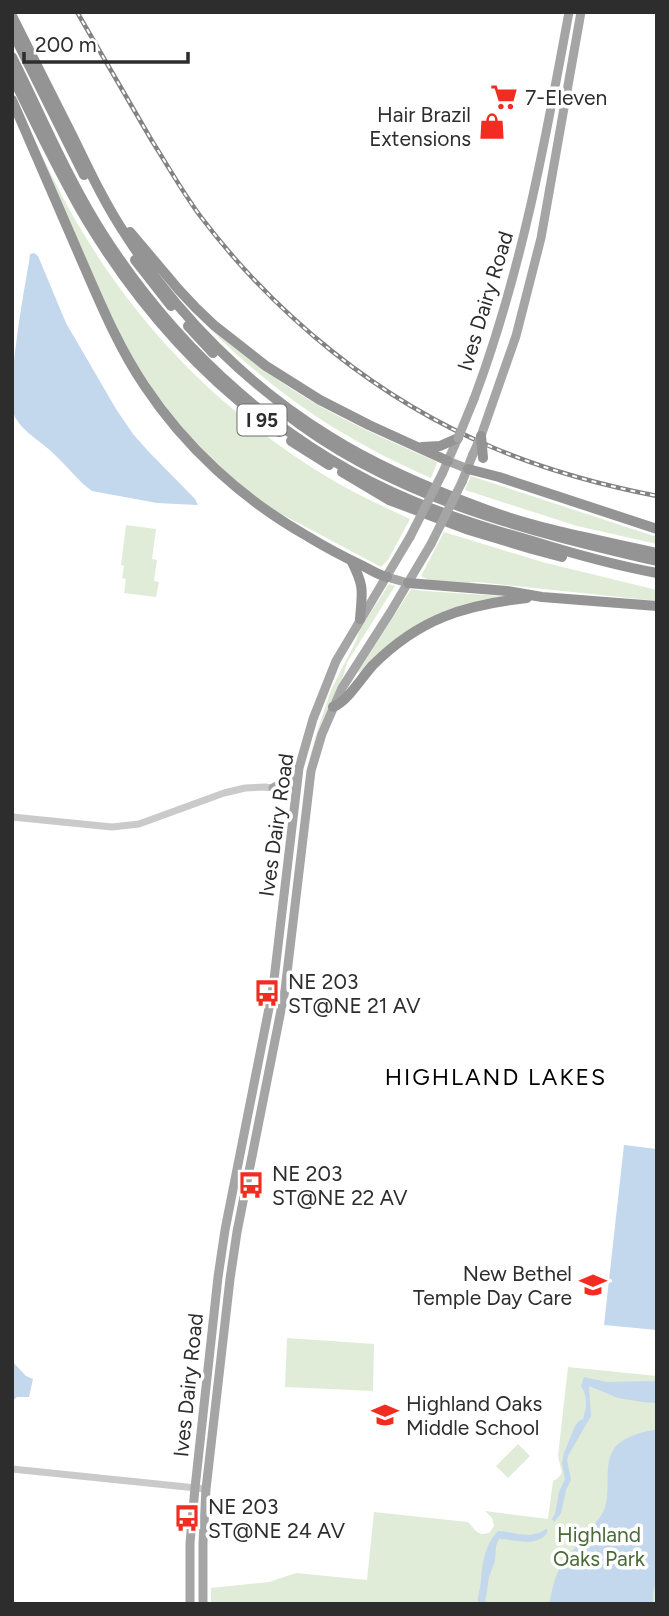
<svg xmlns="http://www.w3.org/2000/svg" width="669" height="1616" viewBox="0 0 669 1616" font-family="Figtree,sans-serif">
	<rect width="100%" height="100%" fill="#fff"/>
	<!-- green -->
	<g fill="#e0ecd8">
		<path d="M 30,132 C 48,167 64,203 85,236 C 146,337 232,421 334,481 C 358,495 384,507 410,519 L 388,560 L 381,567 L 272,509 L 235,483 L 183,433 L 130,360 Z"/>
		<path d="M 189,303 C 221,332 252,363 287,386 C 333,417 385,439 435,461 L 437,463 L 431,478 C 334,436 259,383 187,305 Z"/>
		<path d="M 471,476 L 657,537 L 657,544 L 577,526 L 465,490 Z"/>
		<path d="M 126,525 L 156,529 L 152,559 L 157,560 L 154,581 L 159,582 L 156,597 L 124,593 L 126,579 L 122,578 L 124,566 L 121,565 Z"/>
		<path d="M 444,532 L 542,562 L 657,590 L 657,601 L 477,582 C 460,584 436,585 421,576 Z"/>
		<path d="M 389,584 L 395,586 L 348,661 L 340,685 L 323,721 L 308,765 L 315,738 L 331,690 L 356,641 L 360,629 Z"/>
		<path d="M 411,589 L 425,591 L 501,596 L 501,597 C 443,606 398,630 359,673 L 358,672 Z"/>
		<path d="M 287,1338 L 374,1344 L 373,1391 L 285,1387 Z"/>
		<path d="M 568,1367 L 657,1376 L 657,1604 L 211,1604 L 211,1588 L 269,1582 L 296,1573 L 367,1580 L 374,1512 L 468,1522 C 475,1529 478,1538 490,1532 L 494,1526 L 492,1518 L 485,1511 L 548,1519 L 553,1481 L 558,1478 L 562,1473 L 558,1456 Z"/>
		<path d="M 518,1444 L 530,1456 L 508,1478 L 496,1466 Z"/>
	</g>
	<!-- water -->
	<g fill="#c3d7ed">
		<path d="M 34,253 L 38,256 L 66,323 L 116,409 L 133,434 L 148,451 L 195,499 L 198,505 L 157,503 L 92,491 C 78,481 67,466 54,454 C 42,442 23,432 15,417 C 5,395 24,290 29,262 L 30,254 Z"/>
		<path d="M 624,1145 L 657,1149 L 657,1330 L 604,1325 Z"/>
		<path d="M 12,1344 L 12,1361 L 26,1376 L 33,1379 L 29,1397 L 17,1397 L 12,1401 Z"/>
		<path d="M 584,1377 L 607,1382 L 657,1381 L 657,1403 L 643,1402 L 618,1398 L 589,1386 L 591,1416 L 568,1456 L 567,1460 L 571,1480 L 566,1490 L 561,1513 L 554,1522 L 552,1519 L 555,1514 L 559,1492 L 565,1479 L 562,1464 L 564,1453 L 575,1426 L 579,1421 L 583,1419 C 587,1407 588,1397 581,1386 Z"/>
		<path d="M 657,1430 L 657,1577 L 653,1593 L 653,1604 L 549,1604 C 552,1593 553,1582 558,1572 C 567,1553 586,1539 597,1521 C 600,1517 604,1512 605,1507 C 611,1489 603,1465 614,1449 C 620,1438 645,1430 657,1430 Z"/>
		<path d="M 546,1529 L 548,1531 C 538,1549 515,1539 499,1539 L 496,1546 L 495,1561 L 489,1577 L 485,1604 L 478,1604 C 477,1595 481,1588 481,1580 C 482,1563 485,1544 498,1531 C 515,1532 531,1540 546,1529 Z"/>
	</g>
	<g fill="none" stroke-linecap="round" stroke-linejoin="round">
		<!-- minor -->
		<g stroke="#cacaca" stroke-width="7">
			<path d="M 12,817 L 112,827 L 139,824 L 224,793 L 245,788 L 265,787 L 295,791"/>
			<path d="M 12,1469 L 206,1489"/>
		</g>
		<!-- major -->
		<g stroke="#a5a5a5" stroke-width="9">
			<path d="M 474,399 C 521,274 545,143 569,12"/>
			<path d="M 481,436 L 516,336 L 541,238 L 581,12"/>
			<path d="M 448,461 L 468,469"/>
			<path d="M 442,474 L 458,438"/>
			<path d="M 462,482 L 473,454"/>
			<path d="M 387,577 L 408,583"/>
			<path d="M 273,788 L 288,780 L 298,769"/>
			<path d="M 190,1604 L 190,1543 L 195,1488 L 218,1277 L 225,1230 L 273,988 L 299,768 L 313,719 L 336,661 L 410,537"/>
			<path d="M 203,1604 L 203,1543 L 206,1489 L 230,1279 L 237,1232 L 285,990 L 311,771 L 322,734 L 342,688 L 390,613 L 431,544"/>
		</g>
		<!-- highway -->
		<g stroke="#949494" stroke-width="10">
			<path d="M 12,16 C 33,57 53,98 74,139 C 90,172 106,206 127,237 C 178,316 248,386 329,436 C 378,467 433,490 487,510 C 542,530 600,540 657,553"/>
			<path d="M 12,31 L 84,175"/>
			<path d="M 12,57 C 42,117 68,180 104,236 C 179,352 285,448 413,501 C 451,517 489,529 529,540 C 571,553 613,565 657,573"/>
			<path d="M 12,76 C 36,124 59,173 86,219 C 136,302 200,376 279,432"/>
			<path d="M 12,100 C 36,156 60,211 84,266 C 102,307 119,348 144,385 C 185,447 242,499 307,536 C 325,547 344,557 363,566 C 371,570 378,575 387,577"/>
			<path d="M 130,232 L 179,290 L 195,307 L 215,326 L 266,366 L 320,400 L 369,425 L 448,461"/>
			<path d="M 135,260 L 171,306"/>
			<path d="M 188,326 L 213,353"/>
			<path d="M 281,410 C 390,497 524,530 657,561"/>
			<path d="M 291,441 L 329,465"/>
			<path d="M 422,447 L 440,446 L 458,438"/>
			<path d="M 468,469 L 499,477 L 657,529"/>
			<path d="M 342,472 L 389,500 L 469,530 L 532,549 L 562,557"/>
			<path d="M 352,562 C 365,588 362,591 360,619"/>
			<path d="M 408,583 L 507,591 L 542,597 L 657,606"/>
			<path d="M 333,707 C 348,701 361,678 373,665 C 419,619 464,605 527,598"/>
		</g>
		<defs>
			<path id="rail" d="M 77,12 C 102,55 127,98 152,141 C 168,166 183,193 201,217 C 276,316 379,400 494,448 C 546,470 601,485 657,496"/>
		</defs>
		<!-- rail casing -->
		<use href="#rail" stroke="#828282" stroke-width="4.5"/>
		<!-- rail -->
		<use href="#rail" stroke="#fff" stroke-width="2" stroke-dasharray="5" stroke-linecap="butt"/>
		<!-- major-bridge -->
		<g stroke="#a5a5a5" stroke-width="9">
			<path d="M 458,438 L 474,399"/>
			<path d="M 473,454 L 481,436"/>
			<path d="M 410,537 L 442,474"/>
			<path d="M 431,544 L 462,482"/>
		</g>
		<!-- highway-bridge -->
		<path stroke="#949494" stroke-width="10" d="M 481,436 L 483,458"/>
	</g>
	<!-- icons -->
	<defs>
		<symbol id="supermarket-bare" viewBox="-9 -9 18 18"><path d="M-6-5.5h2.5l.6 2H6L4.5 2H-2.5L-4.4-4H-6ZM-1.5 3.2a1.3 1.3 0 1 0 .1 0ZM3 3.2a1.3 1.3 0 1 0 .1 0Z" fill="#f22c20" stroke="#fff" stroke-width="2.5" paint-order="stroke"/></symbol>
		<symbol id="shop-bare" viewBox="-9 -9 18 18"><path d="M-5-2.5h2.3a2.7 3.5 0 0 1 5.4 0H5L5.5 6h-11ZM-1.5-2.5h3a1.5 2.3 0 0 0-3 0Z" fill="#f22c20" stroke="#fff" stroke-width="2.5" paint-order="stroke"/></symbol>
		<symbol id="bus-bare" viewBox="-9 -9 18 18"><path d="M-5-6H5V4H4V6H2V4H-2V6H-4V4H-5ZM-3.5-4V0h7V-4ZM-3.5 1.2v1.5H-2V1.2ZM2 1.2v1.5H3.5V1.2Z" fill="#f22c20" stroke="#fff" stroke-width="2.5" paint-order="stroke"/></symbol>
		<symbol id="school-bare" viewBox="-9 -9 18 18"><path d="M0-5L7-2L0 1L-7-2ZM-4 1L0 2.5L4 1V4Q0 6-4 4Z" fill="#f22c20" stroke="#fff" stroke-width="2.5" paint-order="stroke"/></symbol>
	</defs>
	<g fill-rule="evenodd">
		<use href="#supermarket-bare" x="485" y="78" width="38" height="38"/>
		<use href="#shop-bare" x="473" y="107" width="38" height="38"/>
		<use href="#bus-bare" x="248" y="974" width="38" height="38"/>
		<use href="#bus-bare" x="232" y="1166" width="38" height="38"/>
		<use href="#school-bare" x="574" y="1266" width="38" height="38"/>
		<use href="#school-bare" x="366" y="1396" width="38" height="38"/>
		<use href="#bus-bare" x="168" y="1499" width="38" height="38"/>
	</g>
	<g text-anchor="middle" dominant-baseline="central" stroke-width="7" stroke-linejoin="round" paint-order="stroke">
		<!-- shield labels -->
		<rect fill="#fff" stroke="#6c6c6c" stroke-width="2" x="237.5" y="404.5" width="49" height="31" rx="5"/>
		<g font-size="19" font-weight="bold" fill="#2d2d2d">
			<text x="262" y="420">I 95</text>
		</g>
		<!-- poi labels -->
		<g font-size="21" fill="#2d2d2d" stroke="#fff" text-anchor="start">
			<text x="525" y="97">7-Eleven</text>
			<text x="471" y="114" text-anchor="end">Hair Brazil<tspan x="471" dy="24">Extensions</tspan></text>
			<text x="288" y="981">NE 203<tspan x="288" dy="24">ST@NE 21 AV</tspan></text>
			<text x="272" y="1173">NE 203<tspan x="272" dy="24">ST@NE 22 AV</tspan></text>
			<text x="572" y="1273" text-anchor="end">New Bethel<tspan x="572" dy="24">Temple Day Care</tspan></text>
			<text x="406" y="1403">Highland Oaks<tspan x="406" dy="24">Middle School</tspan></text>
			<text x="208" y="1506">NE 203<tspan x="208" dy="24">ST@NE 24 AV</tspan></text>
		</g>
		<!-- street labels -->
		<g font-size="21" fill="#2d2d2d" stroke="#fff">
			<text transform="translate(485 301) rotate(-73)">Ives Dairy Road</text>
			<text transform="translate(276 825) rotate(-82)">Ives Dairy Road</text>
			<text transform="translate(188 1385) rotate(-84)">Ives Dairy Road</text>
		</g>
		<!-- park labels -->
		<g font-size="21" fill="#496b37" stroke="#fff">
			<text x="599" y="1534">Highland<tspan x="599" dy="24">Oaks Park</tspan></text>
		</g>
		<!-- neighbourhood labels -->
		<g font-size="23" letter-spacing="2" fill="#000" stroke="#fff">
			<text x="496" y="1077">HIGHLAND LAKES</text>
		</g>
	</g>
	<!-- border -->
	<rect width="669" height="1616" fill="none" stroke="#2d2d2d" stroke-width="28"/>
	<!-- scale -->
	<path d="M24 52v10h164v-10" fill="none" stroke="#2d2d2d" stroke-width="3.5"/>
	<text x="35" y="52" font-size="21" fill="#2d2d2d" stroke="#ffffff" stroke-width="5" paint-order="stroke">200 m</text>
</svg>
